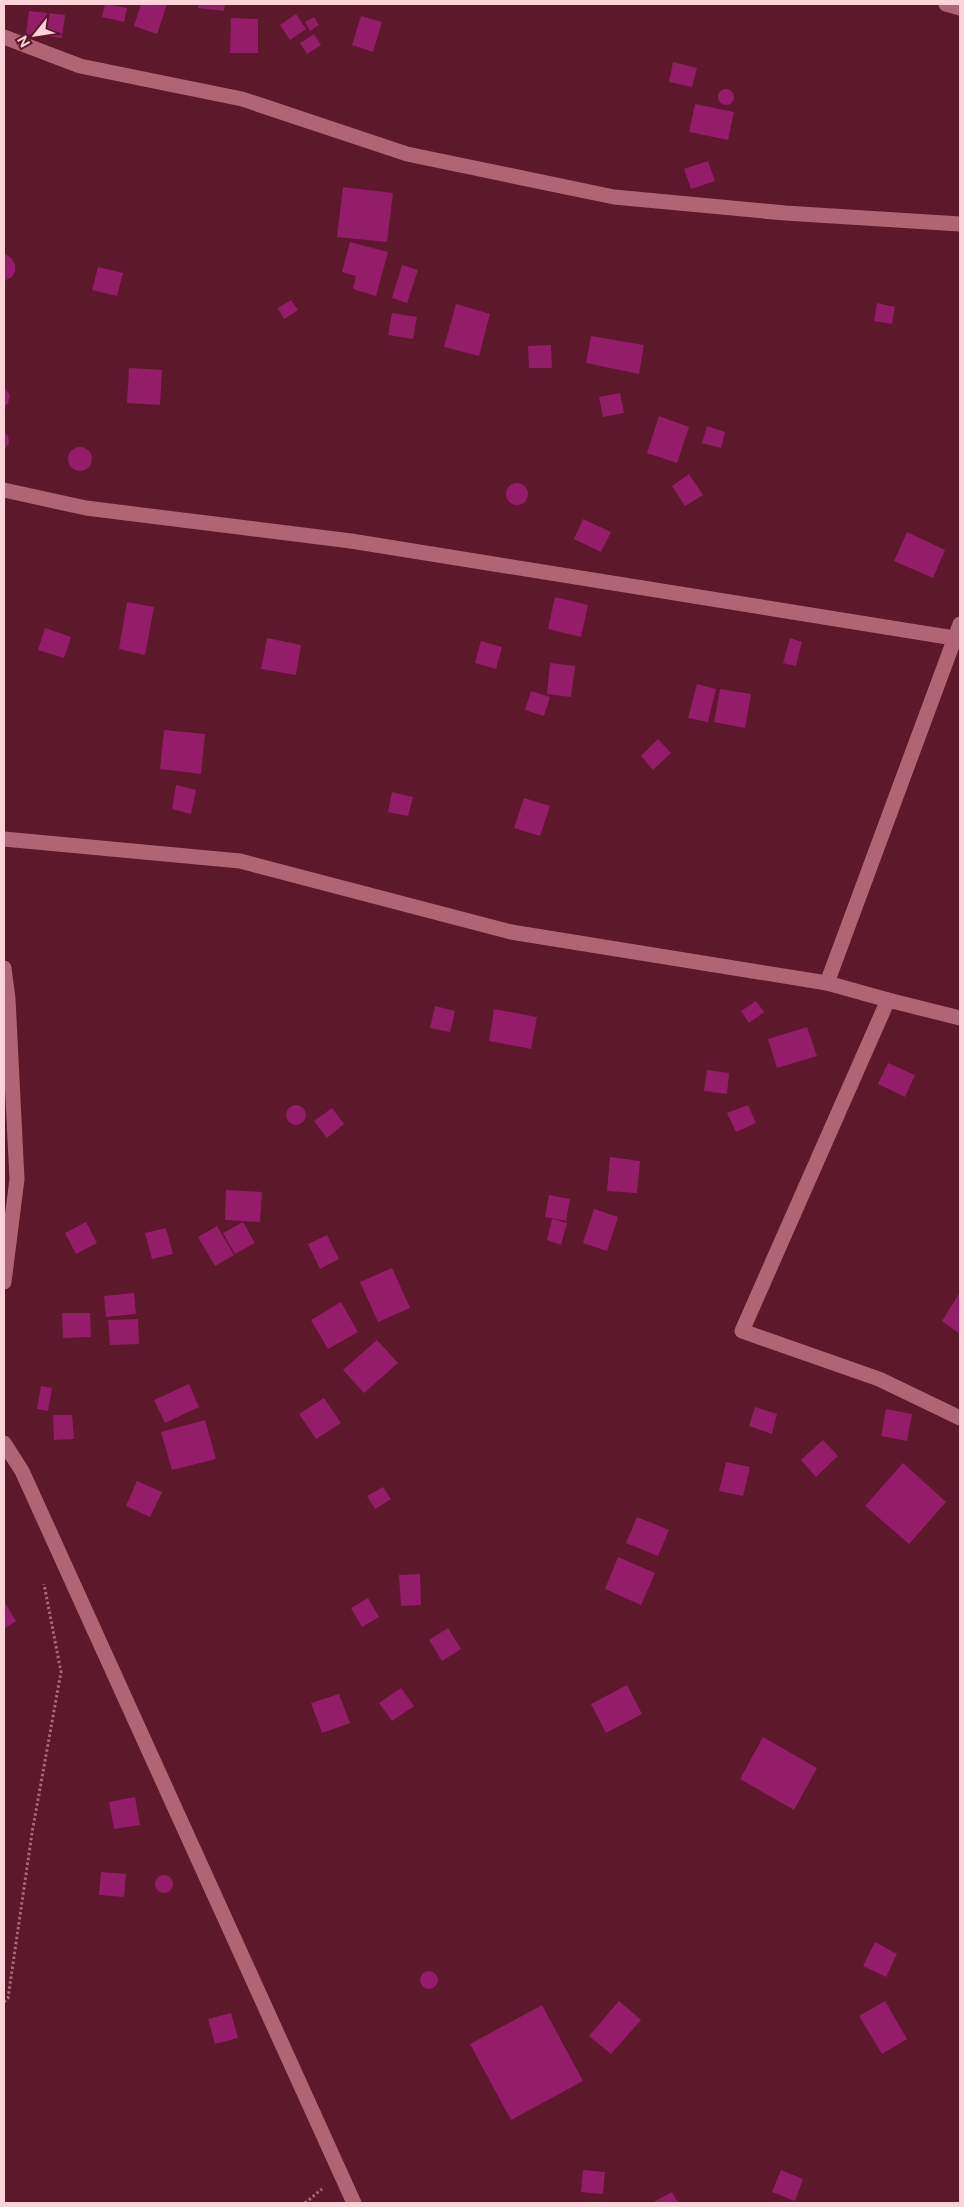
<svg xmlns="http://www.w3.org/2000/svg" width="964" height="2207" viewBox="0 0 964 2207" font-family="'Public Sans',sans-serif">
	<rect width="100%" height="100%" fill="#5d182c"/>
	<!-- building -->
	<g fill="#931d68">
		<path d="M 105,4 L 127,8 L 124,22 L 102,17 Z"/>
		<path d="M 141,4 L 167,4 L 157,34 L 134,26 Z"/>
		<path d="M 199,4 L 225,4 L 224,11 L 198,8 Z"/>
		<path d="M 29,11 L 65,15 L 62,38 L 26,34 Z"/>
		<path d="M 296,14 L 306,29 L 290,40 L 280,25 Z"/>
		<path d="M 361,16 L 382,22 L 373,52 L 352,45 Z"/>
		<path d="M 314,17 L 319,25 L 310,31 L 305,22 Z"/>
		<path d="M 231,18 L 258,19 L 258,53 L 230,53 Z"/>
		<path d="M 314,34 L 321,45 L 307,54 L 300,43 Z"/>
		<path d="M 673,62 L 697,68 L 692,87 L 669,82 Z"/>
		<circle cx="726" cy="97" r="8"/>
		<path d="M 695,104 L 734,112 L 728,140 L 689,132 Z"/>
		<path d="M 708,161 L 715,181 L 691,189 L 684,169 Z"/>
		<path d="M 343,187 L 393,193 L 387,242 L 337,237 Z"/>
		<path d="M 350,242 L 388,252 L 376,296 L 353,289 L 356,276 L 342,272 Z"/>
		<path d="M 4,253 L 11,258 L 15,264 L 15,271 L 12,277 L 4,281 Z"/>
		<path d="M 402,265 L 418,270 L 407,303 L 392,298 Z"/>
		<path d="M 98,267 L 123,273 L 117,296 L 92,290 Z"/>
		<path d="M 291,300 L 298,310 L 284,319 L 278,308 Z"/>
		<path d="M 877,303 L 895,307 L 892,324 L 874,321 Z"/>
		<path d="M 456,304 L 490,314 L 479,356 L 444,347 Z"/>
		<path d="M 392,313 L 417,317 L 413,339 L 388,335 Z"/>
		<path d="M 591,336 L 644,345 L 639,374 L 586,363 Z"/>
		<path d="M 551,345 L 552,368 L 529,368 L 528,346 Z"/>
		<path d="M 129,368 L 162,370 L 160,405 L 127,403 Z"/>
		<path d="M 4,387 L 10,395 L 8,403 L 4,407 Z"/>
		<path d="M 620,393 L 624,413 L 603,417 L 599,397 Z"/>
		<path d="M 659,416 L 689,427 L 677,463 L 647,453 Z"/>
		<path d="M 707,426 L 725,432 L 721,448 L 702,443 Z"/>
		<path d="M 4,432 L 8,436 L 9,443 L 4,451 Z"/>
		<circle cx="80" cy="459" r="12"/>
		<path d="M 689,474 L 703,495 L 685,506 L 672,486 Z"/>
		<circle cx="517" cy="494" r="11"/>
		<path d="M 583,519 L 611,532 L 601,552 L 574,539 Z"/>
		<path d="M 907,532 L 945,550 L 933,578 L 894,561 Z"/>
		<path d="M 555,597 L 588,605 L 581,637 L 548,629 Z"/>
		<path d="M 127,602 L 154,607 L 145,655 L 119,649 Z"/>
		<path d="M 45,628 L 71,637 L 64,658 L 38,650 Z"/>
		<path d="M 267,638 L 301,645 L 296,675 L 261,669 Z"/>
		<path d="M 790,638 L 802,642 L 796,666 L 783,663 Z"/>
		<path d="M 481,641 L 502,647 L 496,669 L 475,663 Z"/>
		<path d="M 550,663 L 575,666 L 571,697 L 547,694 Z"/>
		<path d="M 697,684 L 716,689 L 708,722 L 688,718 Z"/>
		<path d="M 720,689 L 751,694 L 745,728 L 714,722 Z"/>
		<path d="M 531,691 L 550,697 L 544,716 L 525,710 Z"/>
		<path d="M 164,730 L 205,734 L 201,774 L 160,769 Z"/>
		<path d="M 658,739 L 671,753 L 653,770 L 641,756 Z"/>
		<path d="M 176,785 L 196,790 L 191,814 L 172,809 Z"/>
		<path d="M 392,792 L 413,797 L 408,816 L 388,812 Z"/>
		<path d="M 524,798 L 550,806 L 540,836 L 514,828 Z"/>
		<path d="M 756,1001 L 764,1012 L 749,1023 L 741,1011 Z"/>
		<path d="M 435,1006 L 455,1011 L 450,1032 L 430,1028 Z"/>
		<path d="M 494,1009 L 537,1017 L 531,1049 L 489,1041 Z"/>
		<path d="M 807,1027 L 817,1056 L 777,1068 L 768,1039 Z"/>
		<path d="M 888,1063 L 915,1075 L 905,1097 L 878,1084 Z"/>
		<path d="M 707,1070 L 729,1073 L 727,1094 L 704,1091 Z"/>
		<path d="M 748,1105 L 756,1123 L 736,1132 L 727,1113 Z"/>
		<circle cx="296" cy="1115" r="10"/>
		<path d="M 332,1108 L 344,1124 L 327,1138 L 314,1121 Z"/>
		<path d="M 610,1157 L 640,1161 L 637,1193 L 607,1191 Z"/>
		<path d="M 226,1190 L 262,1192 L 260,1222 L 225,1220 Z"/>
		<path d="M 549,1195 L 570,1199 L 566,1221 L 545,1217 Z"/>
		<path d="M 594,1209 L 618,1217 L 607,1251 L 583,1243 Z"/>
		<path d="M 552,1219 L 567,1223 L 561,1245 L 547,1240 Z"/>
		<path d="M 86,1222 L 97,1243 L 76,1254 L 65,1233 Z"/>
		<path d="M 243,1222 L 255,1243 L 235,1254 L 223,1233 Z"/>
		<path d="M 217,1226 L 234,1255 L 215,1266 L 198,1237 Z"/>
		<path d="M 166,1228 L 173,1254 L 152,1259 L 145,1233 Z"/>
		<path d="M 327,1235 L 339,1259 L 320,1269 L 308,1244 Z"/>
		<path d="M 392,1268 L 410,1308 L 378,1322 L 360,1282 Z"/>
		<path d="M 960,1292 L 960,1334 L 942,1321 Z"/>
		<path d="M 134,1293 L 136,1314 L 106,1317 L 104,1296 Z"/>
		<path d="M 341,1302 L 358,1332 L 328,1349 L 311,1320 Z"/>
		<path d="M 62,1313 L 90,1313 L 91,1337 L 63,1338 Z"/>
		<path d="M 138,1319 L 139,1344 L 110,1345 L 108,1320 Z"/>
		<path d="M 377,1340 L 398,1363 L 364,1393 L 343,1370 Z"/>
		<path d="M 189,1384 L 199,1407 L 165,1423 L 154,1400 Z"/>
		<path d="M 41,1386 L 52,1388 L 48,1411 L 37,1409 Z"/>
		<path d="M 324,1398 L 341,1423 L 316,1439 L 299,1414 Z"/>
		<path d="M 755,1407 L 777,1414 L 772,1434 L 749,1426 Z"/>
		<path d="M 886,1409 L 912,1414 L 907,1441 L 881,1436 Z"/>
		<path d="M 53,1415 L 72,1415 L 74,1439 L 54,1440 Z"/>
		<path d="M 205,1420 L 216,1459 L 172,1470 L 161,1432 Z"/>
		<path d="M 823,1440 L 838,1456 L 816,1477 L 801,1460 Z"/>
		<path d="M 726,1462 L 750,1467 L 743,1496 L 719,1491 Z"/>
		<path d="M 903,1463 L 946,1502 L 909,1544 L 865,1506 Z"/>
		<path d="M 137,1481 L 162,1492 L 150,1517 L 126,1506 Z"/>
		<path d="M 383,1487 L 391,1499 L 375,1509 L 367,1496 Z"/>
		<path d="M 637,1517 L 669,1530 L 658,1556 L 626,1543 Z"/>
		<path d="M 618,1557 L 655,1573 L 641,1605 L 605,1589 Z"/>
		<path d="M 420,1574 L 421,1605 L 401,1606 L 399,1575 Z"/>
		<path d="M 368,1598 L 379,1617 L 362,1627 L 351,1608 Z"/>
		<path d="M 4,1601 L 16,1621 L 4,1629 Z"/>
		<path d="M 448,1628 L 461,1649 L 442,1661 L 429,1640 Z"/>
		<path d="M 627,1685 L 642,1714 L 606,1733 L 591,1704 Z"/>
		<path d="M 401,1688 L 414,1706 L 392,1721 L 379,1703 Z"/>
		<path d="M 339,1694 L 350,1723 L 322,1733 L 311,1703 Z"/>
		<path d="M 763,1737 L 817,1768 L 794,1810 L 740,1779 Z"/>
		<path d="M 135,1797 L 140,1825 L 114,1829 L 109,1802 Z"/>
		<path d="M 101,1872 L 126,1874 L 124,1897 L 99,1895 Z"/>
		<circle cx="164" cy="1884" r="9"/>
		<path d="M 875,1942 L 897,1954 L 886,1977 L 863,1966 Z"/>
		<circle cx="429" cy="1980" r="9"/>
		<path d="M 619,2001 L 641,2020 L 611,2054 L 589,2036 Z"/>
		<path d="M 885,2001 L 907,2039 L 882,2054 L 859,2016 Z"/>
		<path d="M 542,2005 L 583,2081 L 511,2120 L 470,2044 Z"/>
		<path d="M 231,2013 L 238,2038 L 215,2044 L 208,2019 Z"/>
		<path d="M 583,2170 L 605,2172 L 603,2194 L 581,2192 Z"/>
		<path d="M 781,2170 L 803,2179 L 795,2201 L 772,2192 Z"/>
		<path d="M 672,2192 L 678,2203 L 652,2203 Z"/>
	</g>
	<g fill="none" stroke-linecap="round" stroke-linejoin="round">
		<!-- path -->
		<g stroke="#a46a78" stroke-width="3" stroke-dasharray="2.5 2.5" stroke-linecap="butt">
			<path d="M 4,2002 L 8,1998 L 32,1833 L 61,1672 L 44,1584"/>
			<path d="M 305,2203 L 322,2189"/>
		</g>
		<!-- street -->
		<g stroke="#b16474" stroke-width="15">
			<path d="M 946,4 L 960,8"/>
			<path d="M 4,37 L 80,66 L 242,99 L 407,154 L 614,197 L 785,213 L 960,224"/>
			<path d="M 4,490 L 86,508 L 351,541 L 960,639"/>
			<path d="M 4,839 L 240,861 L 511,932 L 827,983 L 888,1000 L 742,1331 L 879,1379 L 960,1418"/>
			<path d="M 4,968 L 8,999 L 17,1179 L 4,1282"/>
			<path d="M 827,983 L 960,624"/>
			<path d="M 888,1000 L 960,1018"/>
			<path d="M 4,1443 L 22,1471 L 354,2203"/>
		</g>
	</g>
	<!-- border -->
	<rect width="964" height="2207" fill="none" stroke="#fed2d9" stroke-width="10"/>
	<!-- north arrow -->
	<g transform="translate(35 35) rotate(240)" stroke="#5d182c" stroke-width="4" paint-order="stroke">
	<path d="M0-4L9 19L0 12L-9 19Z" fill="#fed2d9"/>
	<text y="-8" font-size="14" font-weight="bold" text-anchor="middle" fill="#fed2d9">N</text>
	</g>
</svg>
